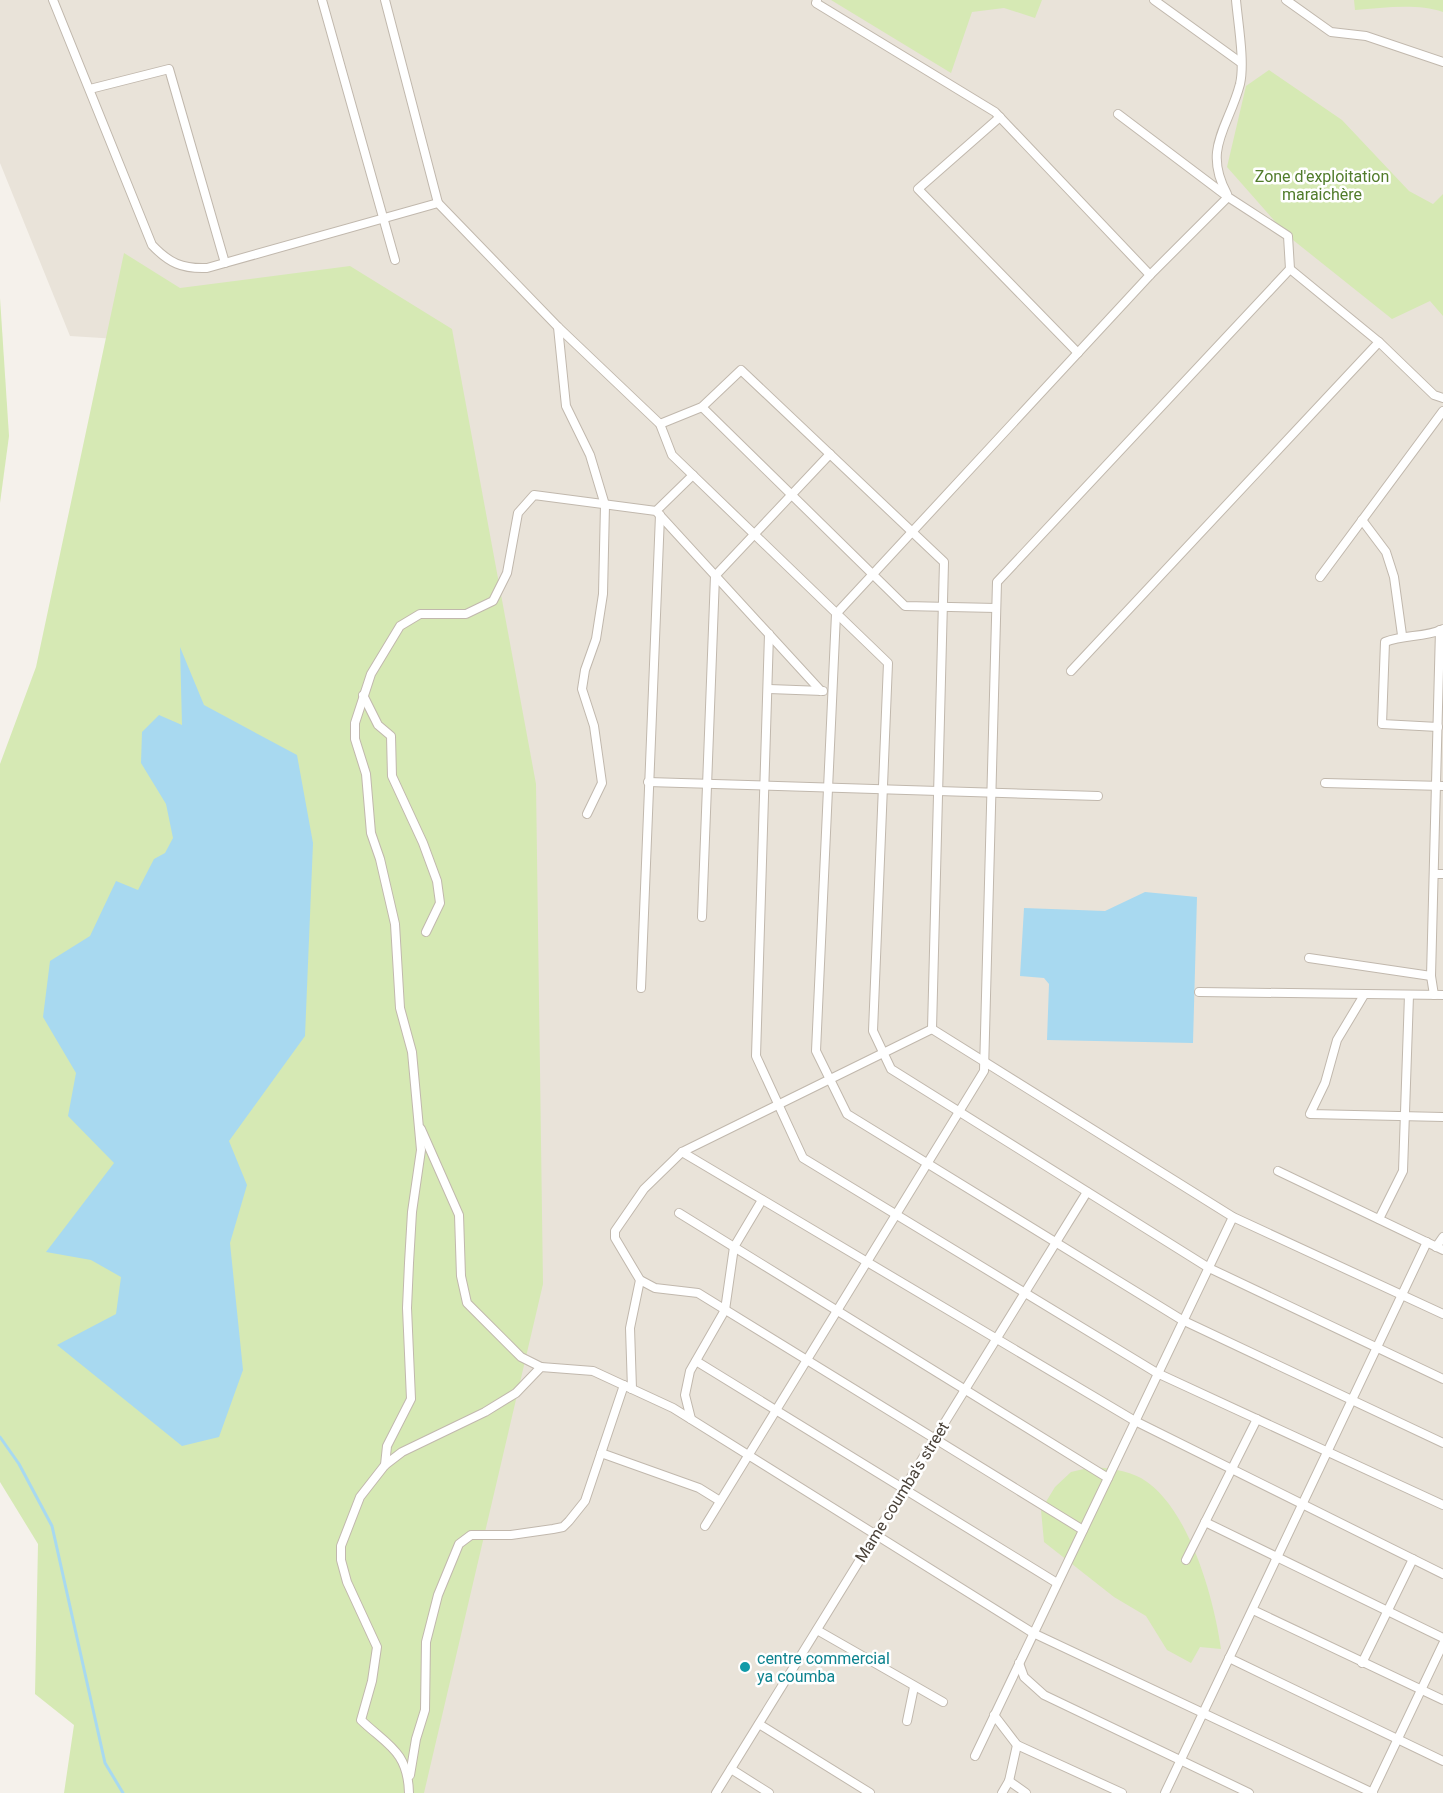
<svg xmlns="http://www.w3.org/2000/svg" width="1443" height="1793" viewBox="0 0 1443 1793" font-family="Roboto,sans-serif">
	<rect width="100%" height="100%" fill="#f5f1eb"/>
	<!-- residential -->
	<path fill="#e9e3d9" d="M 0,0 L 1443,0 L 1443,1793 L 231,1793 L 370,355 L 70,336 L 0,163 Z"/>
	<!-- green -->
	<g fill="#d6e9b4">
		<path d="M 831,0 L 1042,0 L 1035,18 L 1004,8 L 972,12 L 951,73 Z"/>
		<path d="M 1354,0 L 1443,0 L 1443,12 C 1416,3 1383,8 1355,10 Z"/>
		<path d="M 1269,70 L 1342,120 L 1409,191 L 1433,204 L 1443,194 L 1443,316 L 1430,301 L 1392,319 L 1288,236 L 1227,167 L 1246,86 Z"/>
		<path d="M 124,253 L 180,288 L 350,266 L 452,329 L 536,784 L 543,1284 L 424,1793 L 64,1793 L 74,1725 L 35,1694 L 38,1544 L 0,1482 L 0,764 L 36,667 Z"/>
		<path d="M 0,298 L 9,436 L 0,503 Z"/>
		<path d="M 1092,1467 C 1109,1468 1125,1470 1141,1478 C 1188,1505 1214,1597 1221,1649 L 1200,1647 L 1191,1663 L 1167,1650 L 1146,1616 L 1114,1597 L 1044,1542 L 1041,1510 L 1055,1487 L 1071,1472 Z"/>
	</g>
	<!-- water -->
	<g fill="#a8d9f0">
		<path d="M 180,647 L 204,705 L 297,755 L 313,843 L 305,1036 L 229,1141 L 247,1185 L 230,1243 L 243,1370 L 219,1437 L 182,1446 L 57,1345 L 116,1314 L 121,1277 L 91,1260 L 46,1252 L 114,1163 L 68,1116 L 76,1073 L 43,1017 L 50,961 L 90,936 L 116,881 L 138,890 L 154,859 L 165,853 L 173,838 L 166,804 L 141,763 L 142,732 L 159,715 L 182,725 Z"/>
		<path d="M 1145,892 L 1197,897 L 1193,1043 L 1047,1040 L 1049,984 L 1044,978 L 1020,976 L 1024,908 L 1105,911 Z"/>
	</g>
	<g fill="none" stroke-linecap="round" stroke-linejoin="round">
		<!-- stream -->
		<path stroke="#a8d9f0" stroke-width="3" d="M 0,1437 L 19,1464 L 52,1526 L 105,1763 L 123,1793"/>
		<defs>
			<g id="minor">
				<path d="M 53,0 L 152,245 C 169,263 182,269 207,268 L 438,203 L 558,327 L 660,424 L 672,455 L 888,663 L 873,1031 L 891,1069 L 1209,1268 L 1443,1379"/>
				<path d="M 322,0 L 395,260"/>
				<path d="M 385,0 L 438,203"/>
				<path d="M 817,0 L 816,3 L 995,112 L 1150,275"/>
				<path d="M 1154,0 L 1240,62"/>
				<path d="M 1286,0 L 1331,32 L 1366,36 L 1443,62"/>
				<path d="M 90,89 L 169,69 L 225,263"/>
				<path d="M 1118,114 L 1228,197 L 1288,236 L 1290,269 L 1379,342 L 1434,395 L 1443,398"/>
				<path d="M 1000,117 L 918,189 L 1078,353"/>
				<path d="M 1227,194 C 1202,148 1229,127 1240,84 C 1245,62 1238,23 1236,0"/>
				<path d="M 1228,197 L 1150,275 L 836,614 L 816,1051 L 847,1114 L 1182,1320 L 1443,1443"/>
				<path d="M 558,327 L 566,406 L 590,455 L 605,505 L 603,594 L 596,639 L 585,670 L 582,689 L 594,726 L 602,783 L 587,814"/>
				<path d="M 702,407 L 905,606 L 996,608"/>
				<path d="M 660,424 L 702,407 L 741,370 L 944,562 L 932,1029"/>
				<path d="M 656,511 L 693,475"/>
				<path d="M 1362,520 L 1386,552 L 1394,577 L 1402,635"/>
				<path d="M 1320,577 L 1443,411"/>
				<path d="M 769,634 L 756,1056 L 803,1158 L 1157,1373 L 1443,1505"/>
				<path d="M 1071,671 L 1379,342"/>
				<path d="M 769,689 L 823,691"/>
				<path d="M 363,695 L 378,725 L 391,736 L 392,776 L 423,843 L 437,881 L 440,903 L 426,932"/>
				<path d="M 1438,727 L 1382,724 L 1385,642 C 1405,634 1424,638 1443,629"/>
				<path d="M 648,782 L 1098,796"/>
				<path d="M 1325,783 L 1443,786"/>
				<path d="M 1434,874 L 1443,874"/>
				<path d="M 702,917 L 715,576 L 830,454"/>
				<path d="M 1309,958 L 1431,976"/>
				<path d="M 641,988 L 660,515"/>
				<path d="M 1199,992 L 1443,995"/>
				<path d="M 1364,995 L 1337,1040 L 1325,1083 L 1310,1114 L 1443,1117"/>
				<path d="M 1434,995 L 1431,976 L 1440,630"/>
				<path d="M 932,1029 L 1233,1217 L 1443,1314"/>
				<path d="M 421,1129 L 459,1215 L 461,1276 L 467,1303 L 521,1357 L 541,1367"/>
				<path d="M 682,1152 L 1135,1421 L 1443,1574"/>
				<path d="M 1278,1171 L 1443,1250"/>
				<path d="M 679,1213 L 1108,1478"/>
				<path d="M 1379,1219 L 1403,1171 L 1409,995"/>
				<path d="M 1436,1247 L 1443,1237"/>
				<path d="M 640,1280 L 655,1288 L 698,1293 L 1083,1530"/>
				<path d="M 696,1361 L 1057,1583"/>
				<path d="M 632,1389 L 630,1328 L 640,1280 L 615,1238 L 615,1231 L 644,1189 L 682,1152 L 932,1029"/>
				<path d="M 691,1419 L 685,1395 L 690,1371 L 725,1310 L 734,1247 L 762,1200"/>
				<path d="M 601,1453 L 699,1488 L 720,1501"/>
				<path d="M 385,1465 L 387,1446 L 411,1399 L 407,1308 L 409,1263 L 412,1212 L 421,1150 L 412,1052 L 400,1008 L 395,924 L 380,859 L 371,833 L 366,774 L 355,739 L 355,723 L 371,674 L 400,626 L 420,614 L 466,614 L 493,601 L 507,573 L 518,513 L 534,495 L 656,511 L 821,691"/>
				<path d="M 1205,1522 L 1443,1638"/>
				<path d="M 705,1526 L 984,1071 L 997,582 L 1290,269"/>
				<path d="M 1186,1560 L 1257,1419"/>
				<path d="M 1253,1610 L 1443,1700"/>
				<path d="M 817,1630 L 943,1702"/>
				<path d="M 1229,1658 L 1443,1761"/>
				<path d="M 1019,1663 L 1024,1677 L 1044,1695 L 1249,1793"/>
				<path d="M 1362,1663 L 1413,1559"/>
				<path d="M 994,1715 L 1017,1745 L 1122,1793"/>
				<path d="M 907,1721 L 914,1687"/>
				<path d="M 759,1724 L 870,1793"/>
				<path d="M 975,1756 L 1233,1217"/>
				<path d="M 731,1769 L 769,1793"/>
				<path d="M 410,1775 L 416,1739 L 425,1710 L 426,1642 L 438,1595 L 459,1544 L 471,1535 L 511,1535 L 553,1529 L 563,1527 L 569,1521 L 585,1501 L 624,1385"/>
				<path d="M 1009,1781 L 1026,1793"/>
				<path d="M 409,1793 C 408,1751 387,1745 361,1720 L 372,1681 L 377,1647 L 347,1582 L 341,1560 L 341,1546 L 360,1497 L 385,1465 L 402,1452 L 485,1412 L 516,1393 L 541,1367 L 593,1371 L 673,1408 L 1033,1633 L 1373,1793"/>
				<path d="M 716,1793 L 1087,1192"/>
				<path d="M 1002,1793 L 1009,1781 L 1017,1745"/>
				<path d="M 1165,1793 L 1427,1242"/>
				<path d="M 1372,1793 L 1443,1644"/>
			</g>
		</defs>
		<!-- minor casing -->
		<use href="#minor" stroke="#c1b8ad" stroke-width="10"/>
		<!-- minor -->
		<use href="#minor" stroke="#fff" stroke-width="8"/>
	</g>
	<!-- markers -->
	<circle fill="#0f9aa8" stroke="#fff" stroke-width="2" cx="745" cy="1667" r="6"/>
	<g text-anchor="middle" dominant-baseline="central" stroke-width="5" stroke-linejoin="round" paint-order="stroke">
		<!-- park labels -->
		<g font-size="16" fill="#517c2b" stroke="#fff">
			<text x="1322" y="176">Zone d'exploitation<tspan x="1322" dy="18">maraichère</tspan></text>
		</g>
		<!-- street labels -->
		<g font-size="16" fill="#494138" stroke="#fff">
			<text transform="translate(902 1492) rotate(-58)">Mame coumba's street</text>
		</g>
		<!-- culture labels -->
		<g font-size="16" fill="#0d838f" stroke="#fff" text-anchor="start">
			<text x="757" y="1658">centre commercial<tspan x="757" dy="18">ya coumba</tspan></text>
		</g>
	</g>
</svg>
